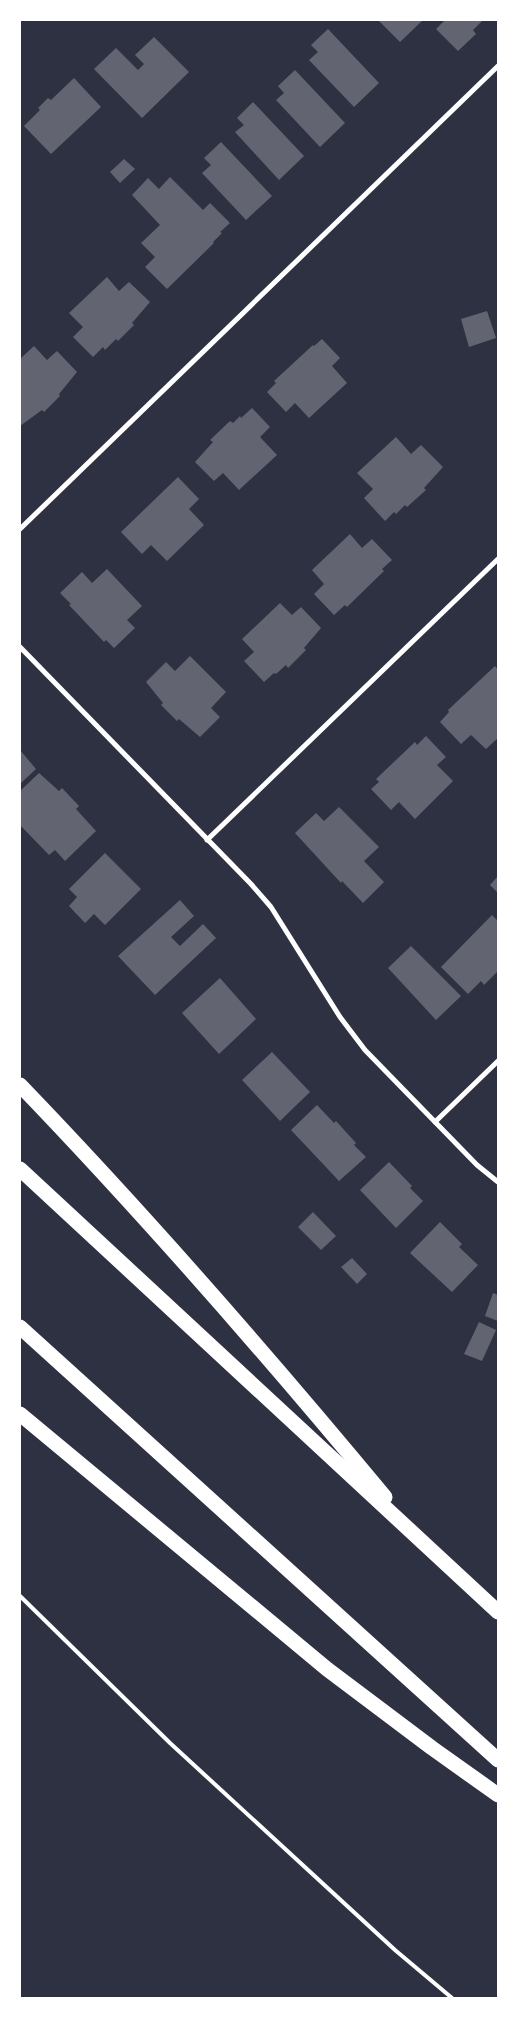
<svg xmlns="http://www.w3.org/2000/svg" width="518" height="2018" viewBox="0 0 518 2018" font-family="'Roboto Condensed',sans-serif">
	<rect width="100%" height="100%" fill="#2d3142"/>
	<!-- building -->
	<g fill="#626471">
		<path d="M 378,20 L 423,20 L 400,42 Z"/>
		<path d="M 445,20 L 483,20 L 473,30 L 476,34 L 458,51 L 436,29 Z"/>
		<path d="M 328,29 L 379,83 L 354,107 L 309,60 L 318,52 L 311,45 Z"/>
		<path d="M 154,37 L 189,72 L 142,118 L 94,69 L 116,48 L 138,70 L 144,64 L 135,55 Z"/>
		<path d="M 295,70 L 345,123 L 320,147 L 276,100 L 284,93 L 278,86 Z"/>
		<path d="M 74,78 L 101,107 L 51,154 L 24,126 L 40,110 L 38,108 L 48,98 L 51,100 Z"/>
		<path d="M 253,102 L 304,156 L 279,180 L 235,132 L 244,125 L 237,118 Z"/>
		<path d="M 221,142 L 272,196 L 246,220 L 202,173 L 211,165 L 204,158 Z"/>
		<path d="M 124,159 L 135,169 L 120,183 L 110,172 Z"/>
		<path d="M 170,177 L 203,210 L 210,203 L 230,223 L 220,232 L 222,233 L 213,242 L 214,243 L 167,289 L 145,267 L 155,257 L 141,243 L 160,225 L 132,195 L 148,178 L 159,189 Z"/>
		<path d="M 107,277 L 119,291 L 129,282 L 150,302 L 132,323 L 134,325 L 118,341 L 116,339 L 105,350 L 103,347 L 93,357 L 73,337 L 83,327 L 69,313 Z"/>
		<path d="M 487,311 L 496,338 L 469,347 L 461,319 Z"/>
		<path d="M 322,339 L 340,358 L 332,366 L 347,383 L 309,418 L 295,403 L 286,412 L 267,392 L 276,383 L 274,381 L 313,345 L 314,346 Z"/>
		<path d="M 34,346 L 47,360 L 57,351 L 77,372 L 59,394 L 60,396 L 44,412 L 42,410 L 20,426 L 20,359 Z"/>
		<path d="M 252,408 L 270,427 L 260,437 L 277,455 L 239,490 L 223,473 L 214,481 L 195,462 L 213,442 L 210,440 L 230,421 L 233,423 L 240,416 L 241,418 Z"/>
		<path d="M 396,437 L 411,454 L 421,445 L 443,467 L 424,488 L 426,490 L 407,507 L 405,505 L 396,514 L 394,512 L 385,521 L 364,498 L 373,489 L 357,473 Z"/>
		<path d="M 178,477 L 199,499 L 189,509 L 204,525 L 167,561 L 151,545 L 142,554 L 121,532 Z"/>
		<path d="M 350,534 L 362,548 L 372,539 L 392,560 L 382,569 L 384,571 L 347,607 L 345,605 L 334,615 L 314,594 L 324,584 L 312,570 Z"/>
		<path d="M 107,569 L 142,606 L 127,620 L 135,628 L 114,648 L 106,640 L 104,642 L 69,605 L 71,604 L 60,593 L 82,572 L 92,583 Z"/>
		<path d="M 280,603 L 292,615 L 301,607 L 321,628 L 304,648 L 306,650 L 288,668 L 286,665 L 276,674 L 274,673 L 264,682 L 244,661 L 254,652 L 242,639 Z"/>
		<path d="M 190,656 L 226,692 L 211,708 L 220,717 L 200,737 L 179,719 L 177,721 L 161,705 L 163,703 L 146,682 L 166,662 L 175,671 Z"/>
		<path d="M 495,666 L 498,670 L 498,738 L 486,749 L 471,735 L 461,744 L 440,722 L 449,712 L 448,710 Z"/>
		<path d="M 426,736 L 446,757 L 437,765 L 453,781 L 415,819 L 399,802 L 391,810 L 371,789 L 379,782 L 376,779 L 415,742 L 417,745 Z"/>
		<path d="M 20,750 L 36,769 L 20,784 Z"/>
		<path d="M 39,773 L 59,791 L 62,788 L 79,806 L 76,809 L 96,831 L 65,861 L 55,850 L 49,855 L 20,825 L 20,791 Z"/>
		<path d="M 339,807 L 379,847 L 364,861 L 384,882 L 363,903 L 342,881 L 341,883 L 295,833 L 316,813 L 324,821 Z"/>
		<path d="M 105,853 L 141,889 L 105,925 L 94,914 L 85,923 L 69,906 L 77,897 L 69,889 Z"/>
		<path d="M 498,876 L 498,893 L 490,885 Z"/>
		<path d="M 180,900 L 194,916 L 171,937 L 180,946 L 203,924 L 216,938 L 155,995 L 118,956 Z"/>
		<path d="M 492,915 L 498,921 L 498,971 L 484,985 L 481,981 L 468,994 L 441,967 Z"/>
		<path d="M 411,946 L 461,996 L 436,1020 L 388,968 Z"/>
		<path d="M 220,978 L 256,1019 L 219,1054 L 182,1013 Z"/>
		<path d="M 272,1052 L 310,1092 L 280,1121 L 242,1080 Z"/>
		<path d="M 317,1105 L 334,1123 L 336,1121 L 356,1143 L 354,1145 L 366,1157 L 339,1181 L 291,1130 Z"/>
		<path d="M 389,1162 L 412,1186 L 410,1188 L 423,1201 L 396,1228 L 360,1190 Z"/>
		<path d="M 313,1212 L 336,1236 L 321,1250 L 298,1227 Z"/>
		<path d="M 440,1222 L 462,1244 L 459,1247 L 478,1265 L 452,1292 L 410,1253 Z"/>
		<path d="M 352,1258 L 367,1274 L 357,1284 L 341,1267 Z"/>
		<path d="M 493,1293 L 498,1295 L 498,1321 L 485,1316 Z"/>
		<path d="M 479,1322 L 496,1330 L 482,1361 L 464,1354 Z"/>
	</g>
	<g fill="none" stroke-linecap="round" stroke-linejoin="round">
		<!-- service -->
		<path stroke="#fff" stroke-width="4" d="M 20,1596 L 170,1743 L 395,1950 L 452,1998"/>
		<!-- minor -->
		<g stroke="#fff" stroke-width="5">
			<path d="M 20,529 L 498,66"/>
			<path d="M 20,647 L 251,884 L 271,907 L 340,1017 L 365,1050 L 477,1165 L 498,1182"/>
			<path d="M 207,840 L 498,559"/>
			<path d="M 435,1122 L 498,1061"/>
		</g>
		<!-- motorway -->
		<g stroke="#fff" stroke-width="15">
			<path d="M 20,1085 C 147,1217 268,1356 385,1497"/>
			<path d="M 20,1169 L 498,1612"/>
			<path d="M 20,1327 L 498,1760"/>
			<path d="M 20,1414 L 327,1669 L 432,1748 L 498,1795"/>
		</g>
	</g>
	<!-- border -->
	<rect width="518" height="2018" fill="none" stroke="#ffffff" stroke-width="42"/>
</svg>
